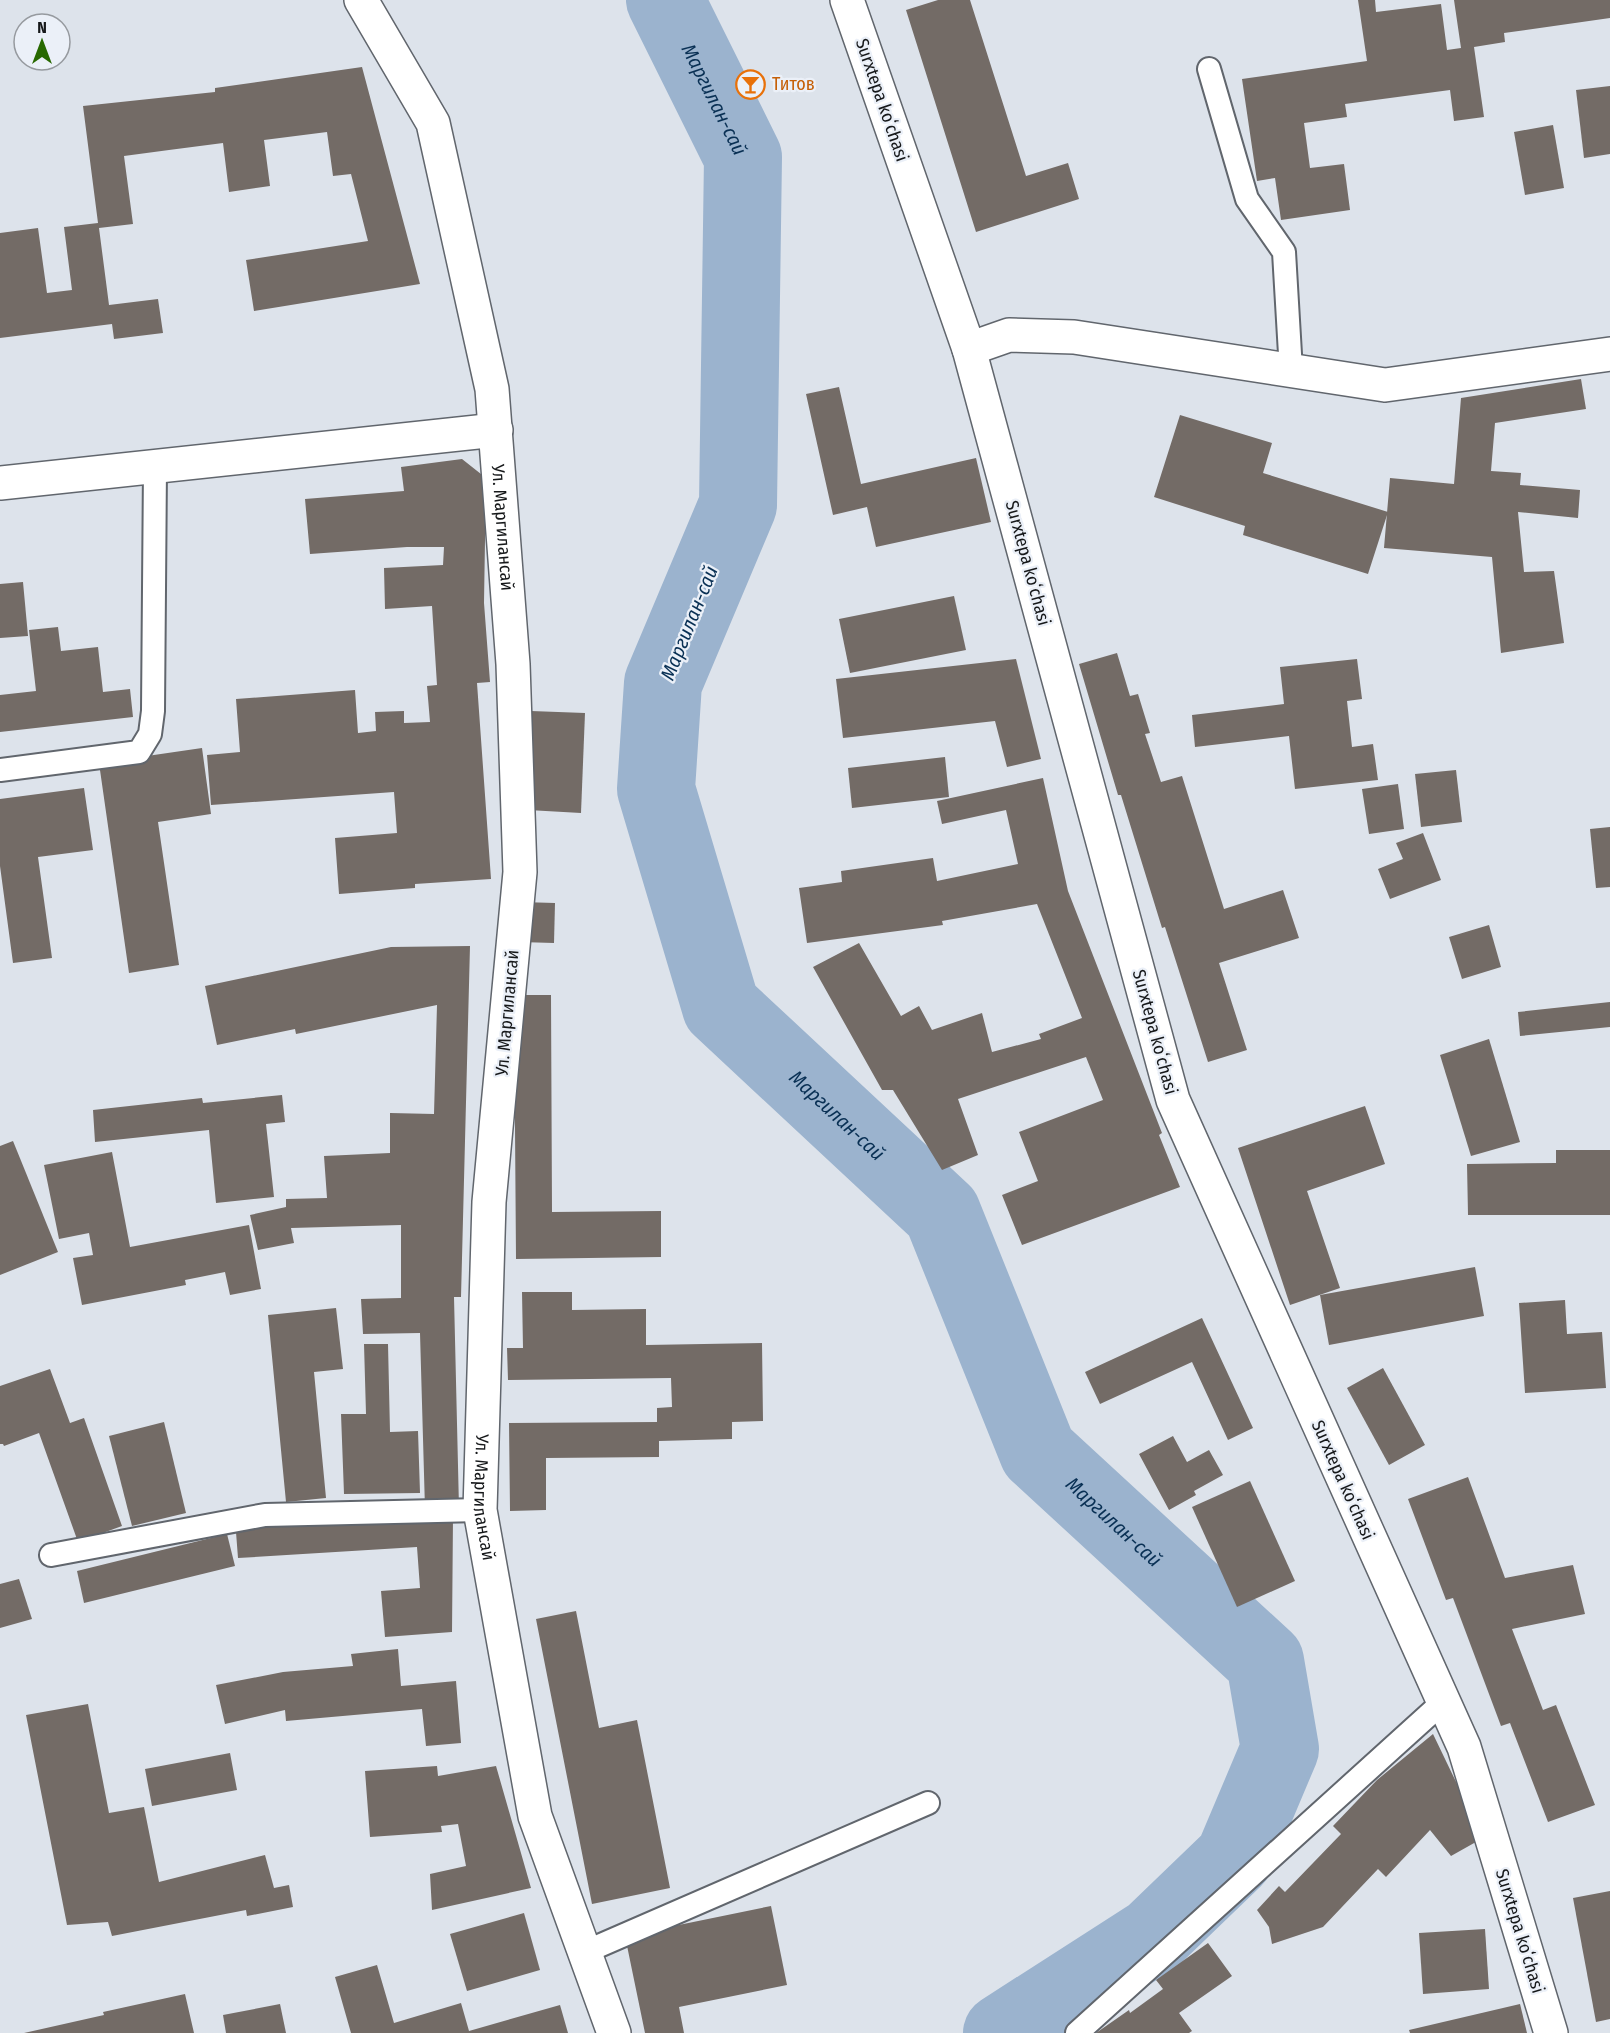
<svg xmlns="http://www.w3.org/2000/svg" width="1610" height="2033" viewBox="0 0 1610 2033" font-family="'Fira Sans Condensed',sans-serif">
	<rect width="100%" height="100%" fill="#dde3eb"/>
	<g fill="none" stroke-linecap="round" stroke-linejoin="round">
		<!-- river -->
		<path stroke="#9bb3ce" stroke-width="78" id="s1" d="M 665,0 L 743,157 L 738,505 L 663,683 L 656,789 L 721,1007 L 942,1213 L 1038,1452 L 1265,1661 L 1280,1749 L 1234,1858 L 1153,1936 L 1002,2033"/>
	</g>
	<!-- building -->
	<g fill="#736b66">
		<path d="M 938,0 L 970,0 L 1026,176 L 1068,163 L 1079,199 L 976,232 L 906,10 Z"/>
		<path d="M 1358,0 L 1375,0 L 1376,12 L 1441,4 L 1447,50 L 1461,48 L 1454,0 L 1610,0 L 1610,18 L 1504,33 L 1505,42 L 1474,47 L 1484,117 L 1454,121 L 1450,90 L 1345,104 L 1347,117 L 1304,123 L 1310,168 L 1344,164 L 1350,210 L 1281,220 L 1275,178 L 1257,181 L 1242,79 L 1367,61 Z"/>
		<path d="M 362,67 L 420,284 L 254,311 L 246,260 L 368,241 L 351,174 L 333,176 L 327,132 L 264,140 L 270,186 L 229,192 L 223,143 L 169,150 L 124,156 L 133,224 L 99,228 L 109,305 L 158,299 L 163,333 L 114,339 L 112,324 L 0,338 L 0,233 L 38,228 L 47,293 L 72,290 L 64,227 L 98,223 L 83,106 L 215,92 L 215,88 Z"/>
		<path d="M 1610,86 L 1610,154 L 1584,158 L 1576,90 Z"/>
		<path d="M 1553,125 L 1564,188 L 1525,195 L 1514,132 Z"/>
		<path d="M 1581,379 L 1586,409 L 1495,423 L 1491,471 L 1521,473 L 1520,485 L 1580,490 L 1578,518 L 1518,512 L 1524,572 L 1554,571 L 1564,643 L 1501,653 L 1492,557 L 1384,548 L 1390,478 L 1454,484 L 1461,398 Z"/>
		<path d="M 839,387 L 861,484 L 976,458 L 991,522 L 876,547 L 867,507 L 833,515 L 806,394 Z"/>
		<path d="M 1180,415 L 1272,443 L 1263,473 L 1388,512 L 1368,574 L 1243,535 L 1245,526 L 1154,497 Z"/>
		<path d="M 462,459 L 486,478 L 484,603 L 490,682 L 477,683 L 491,879 L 415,884 L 415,888 L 339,894 L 335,838 L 397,833 L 394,792 L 211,805 L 207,755 L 240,752 L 236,699 L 355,690 L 358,733 L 376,731 L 375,712 L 404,711 L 404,723 L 430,722 L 427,686 L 437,685 L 432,606 L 385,609 L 384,568 L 443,565 L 444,547 L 407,547 L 310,554 L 305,499 L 404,491 L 401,467 Z"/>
		<path d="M 23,582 L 28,636 L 0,638 L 0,584 Z"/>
		<path d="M 954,596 L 966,650 L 850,673 L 839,619 Z"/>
		<path d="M 58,627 L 61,651 L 98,647 L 103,692 L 130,689 L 133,717 L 0,732 L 0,695 L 36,691 L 29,630 Z"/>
		<path d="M 1117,653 L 1130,696 L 1138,694 L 1150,733 L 1145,734 L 1161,782 L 1182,776 L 1224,909 L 1283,890 L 1299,938 L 1219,963 L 1247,1050 L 1208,1062 L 1165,927 L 1162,928 L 1121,795 L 1118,795 L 1079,664 Z"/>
		<path d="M 1016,659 L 1041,759 L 1007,767 L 995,721 L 843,738 L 836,679 Z"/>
		<path d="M 1357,659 L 1362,699 L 1347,701 L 1352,747 L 1373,744 L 1378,780 L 1295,789 L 1289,736 L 1195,747 L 1192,715 L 1284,704 L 1280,667 Z"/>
		<path d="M 531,711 L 585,713 L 581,813 L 528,810 Z"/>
		<path d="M 202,748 L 211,814 L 158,822 L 179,965 L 129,973 L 99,763 Z"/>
		<path d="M 945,757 L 949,797 L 852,808 L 848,768 Z"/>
		<path d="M 1456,770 L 1462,822 L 1421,827 L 1415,774 Z"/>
		<path d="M 1043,778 L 1068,891 L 1162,1133 L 1159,1135 L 1180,1187 L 1022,1245 L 1002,1195 L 1038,1181 L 1019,1132 L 1103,1100 L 1086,1057 L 958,1099 L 978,1155 L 942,1170 L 893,1090 L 882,1090 L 813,967 L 859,943 L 901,1016 L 919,1006 L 932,1030 L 982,1013 L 992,1052 L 1041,1039 L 1039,1034 L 1082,1018 L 1037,904 L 942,921 L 943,925 L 807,943 L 799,888 L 842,882 L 841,871 L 933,858 L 937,881 L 1018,864 L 1006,810 L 942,824 L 937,801 Z"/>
		<path d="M 1398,784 L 1404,829 L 1369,834 L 1362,789 Z"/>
		<path d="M 84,788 L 93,850 L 38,857 L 52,958 L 13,963 L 0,866 L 0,799 Z"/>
		<path d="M 1610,827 L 1610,887 L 1596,888 L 1590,829 Z"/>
		<path d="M 1423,833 L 1441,880 L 1390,899 L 1378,869 L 1403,859 L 1396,843 Z"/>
		<path d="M 521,902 L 555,903 L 554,943 L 520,942 Z"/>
		<path d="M 1489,925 L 1501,967 L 1462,979 L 1449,937 Z"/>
		<path d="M 470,946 L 461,1297 L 454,1297 L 459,1508 L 425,1509 L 420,1333 L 363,1334 L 361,1299 L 401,1298 L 401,1225 L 291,1228 L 294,1243 L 258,1250 L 250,1215 L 286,1207 L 286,1199 L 327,1198 L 324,1156 L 390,1153 L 390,1113 L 434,1114 L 437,1005 L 296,1034 L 295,1029 L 217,1045 L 205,986 L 391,947 Z"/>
		<path d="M 514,995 L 551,995 L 552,1212 L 661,1211 L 661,1257 L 516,1259 Z"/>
		<path d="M 1610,1002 L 1610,1027 L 1520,1036 L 1518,1012 Z"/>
		<path d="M 1489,1039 L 1520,1142 L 1471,1156 L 1440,1055 Z"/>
		<path d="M 282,1095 L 285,1122 L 266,1124 L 274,1197 L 216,1203 L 209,1130 L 95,1142 L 93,1110 L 202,1098 L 203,1103 Z"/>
		<path d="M 1365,1106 L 1385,1164 L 1307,1191 L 1340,1288 L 1290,1305 L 1238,1148 Z"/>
		<path d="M 13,1141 L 58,1252 L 0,1275 L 0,1146 Z"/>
		<path d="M 1556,1150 L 1610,1150 L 1610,1215 L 1468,1215 L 1467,1164 L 1556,1163 Z"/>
		<path d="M 112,1152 L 130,1247 L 249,1225 L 261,1289 L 230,1295 L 225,1272 L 185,1280 L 186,1285 L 82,1305 L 73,1258 L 93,1255 L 89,1233 L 59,1239 L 44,1165 Z"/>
		<path d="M 1475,1267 L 1484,1316 L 1329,1345 L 1320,1295 Z"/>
		<path d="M 522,1292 L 572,1292 L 572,1310 L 646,1309 L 646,1345 L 762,1343 L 763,1421 L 732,1422 L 732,1439 L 659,1441 L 659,1457 L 546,1458 L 546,1510 L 510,1511 L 509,1423 L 657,1422 L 657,1408 L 672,1407 L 671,1378 L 508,1380 L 507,1348 L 523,1348 Z"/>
		<path d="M 1565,1300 L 1567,1334 L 1602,1332 L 1606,1388 L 1525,1393 L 1519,1303 Z"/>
		<path d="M 336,1308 L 343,1369 L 314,1372 L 326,1498 L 286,1502 L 268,1315 Z"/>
		<path d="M 1202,1318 L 1253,1428 L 1228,1440 L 1192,1362 L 1100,1404 L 1085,1372 Z"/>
		<path d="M 364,1344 L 388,1344 L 390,1432 L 418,1431 L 420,1493 L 344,1494 L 341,1414 L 366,1414 Z"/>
		<path d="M 1383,1368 L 1425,1445 L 1389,1465 L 1347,1388 Z"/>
		<path d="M 50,1369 L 70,1423 L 84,1418 L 122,1526 L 78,1542 L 39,1433 L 4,1446 L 3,1444 L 0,1444 L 0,1386 Z"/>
		<path d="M 164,1422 L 186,1513 L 132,1526 L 109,1436 Z"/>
		<path d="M 1173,1436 L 1187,1462 L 1209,1450 L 1223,1475 L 1194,1491 L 1196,1495 L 1169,1510 L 1139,1454 Z"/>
		<path d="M 1468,1477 L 1505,1578 L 1573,1565 L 1585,1614 L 1512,1629 L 1543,1710 L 1556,1705 L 1595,1805 L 1548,1822 L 1510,1723 L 1501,1726 L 1453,1598 L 1446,1600 L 1408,1499 Z"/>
		<path d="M 1250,1481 L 1295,1581 L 1237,1607 L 1192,1507 Z"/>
		<path d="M 453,1517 L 452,1632 L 385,1637 L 381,1591 L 420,1588 L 417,1547 L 238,1558 L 236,1532 L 293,1520 Z"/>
		<path d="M 227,1534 L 235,1566 L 84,1603 L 77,1571 Z"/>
		<path d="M 19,1579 L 32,1619 L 0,1628 L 0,1584 Z"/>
		<path d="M 576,1611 L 599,1728 L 637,1720 L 670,1888 L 592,1904 L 536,1619 Z"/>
		<path d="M 398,1649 L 401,1686 L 456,1681 L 461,1743 L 426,1746 L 422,1709 L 286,1721 L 285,1710 L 225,1724 L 216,1685 L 283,1672 L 353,1666 L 351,1654 Z"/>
		<path d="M 88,1704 L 109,1813 L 144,1807 L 159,1882 L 265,1855 L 274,1888 L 289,1885 L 293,1907 L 247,1916 L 246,1910 L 112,1936 L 108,1922 L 67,1925 L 26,1715 Z"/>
		<path d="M 1433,1734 L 1483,1838 L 1451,1856 L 1430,1830 L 1386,1877 L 1378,1869 L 1323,1927 L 1272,1944 L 1269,1927 L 1257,1910 L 1279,1886 L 1285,1892 L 1341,1834 L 1333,1826 L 1377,1780 Z"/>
		<path d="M 230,1753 L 237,1790 L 152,1806 L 145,1769 Z"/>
		<path d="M 437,1766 L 438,1776 L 496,1766 L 531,1888 L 432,1910 L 430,1874 L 466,1866 L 458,1824 L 441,1826 L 442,1832 L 370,1837 L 365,1771 Z"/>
		<path d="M 1610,1891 L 1610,2019 L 1596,2022 L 1573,1898 Z"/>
		<path d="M 771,1906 L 787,1985 L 679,2007 L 684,2033 L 645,2033 L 625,1936 Z"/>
		<path d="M 524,1913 L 540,1970 L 467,1991 L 450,1934 Z"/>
		<path d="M 1485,1929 L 1489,1989 L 1423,1994 L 1419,1933 Z"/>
		<path d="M 1208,1943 L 1232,1976 L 1179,2013 L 1192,2031 L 1189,2033 L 1096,2033 L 1129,2010 L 1130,2013 L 1163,1989 L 1156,1980 Z"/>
		<path d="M 377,1965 L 394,2023 L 461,2003 L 469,2031 L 560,2005 L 568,2033 L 351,2033 L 335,1977 Z"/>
		<path d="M 185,1994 L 194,2033 L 24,2033 L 104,2015 L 103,2012 Z"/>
		<path d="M 280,2004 L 286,2033 L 226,2033 L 223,2015 Z"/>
		<path d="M 1520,2004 L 1527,2033 L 1410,2033 L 1409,2030 Z"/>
	</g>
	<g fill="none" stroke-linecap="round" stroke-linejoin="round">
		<defs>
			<g id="lane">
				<path d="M 1209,69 L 1247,199 L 1284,252 L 1291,371"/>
				<path d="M 0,770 L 139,752 L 150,734 L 153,711 L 155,467"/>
				<path d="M 51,1555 L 265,1515 L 480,1510"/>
				<path d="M 585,1952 L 928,1803"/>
				<path d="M 1077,2033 L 1443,1702"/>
			</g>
			<g id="street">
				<path id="s2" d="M 361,0 L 433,123 L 492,389 L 513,664 L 520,872 L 489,1202 L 480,1510 L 535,1816 L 614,2033"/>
				<path d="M 847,0 L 969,349 L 1173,1100 L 1464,1747 L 1551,2033"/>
				<path d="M 969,349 L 1009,335 L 1074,337 L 1385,385 L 1610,354"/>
				<path d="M 0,483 L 496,430"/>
			</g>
		</defs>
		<!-- lane casing -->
		<use href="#lane" stroke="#61666d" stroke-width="26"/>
		<!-- street casing -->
		<use href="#street" stroke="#61666d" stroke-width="36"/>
		<!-- lane -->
		<use href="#lane" stroke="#fff" stroke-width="22"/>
		<!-- street -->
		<use href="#street" stroke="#fff" stroke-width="33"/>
	</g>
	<!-- icons -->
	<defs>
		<symbol id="bar-ring" viewBox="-11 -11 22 22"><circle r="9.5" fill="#ebf0f8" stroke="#e8710a" stroke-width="1.5"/><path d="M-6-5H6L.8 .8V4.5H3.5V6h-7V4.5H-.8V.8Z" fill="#e8710a"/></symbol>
	</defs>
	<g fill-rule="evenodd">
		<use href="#bar-ring" x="734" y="68" width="33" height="33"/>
	</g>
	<g text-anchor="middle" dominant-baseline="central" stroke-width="4.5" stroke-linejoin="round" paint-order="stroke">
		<!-- food labels -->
		<g font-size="18" fill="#c56008" stroke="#ebf0f8" text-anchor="start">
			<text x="772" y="84">Титов</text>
		</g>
		<!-- street labels -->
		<g font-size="18" fill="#16181a" stroke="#ebf0f8">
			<text transform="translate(882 100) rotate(71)">Surxtepa koʻchasi</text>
			<text stroke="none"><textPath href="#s2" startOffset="554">Ул. Маргилансай</textPath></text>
			<text transform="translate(1028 563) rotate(75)">Surxtepa koʻchasi</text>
			<text transform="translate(507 1013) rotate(-85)">Ул. Маргилансай</text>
			<text transform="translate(1155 1032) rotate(75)">Surxtepa koʻchasi</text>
			<text transform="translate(1343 1480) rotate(66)">Surxtepa koʻchasi</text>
			<text stroke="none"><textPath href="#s2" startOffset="1526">Ул. Маргилансай</textPath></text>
			<text transform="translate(1520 1931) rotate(73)">Surxtepa koʻchasi</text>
		</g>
		<!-- water labels -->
		<g font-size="20" font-style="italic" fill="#093054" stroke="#ebf0f8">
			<text stroke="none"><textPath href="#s1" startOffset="111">Маргилан-сай</textPath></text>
			<text transform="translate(689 623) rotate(-68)">Маргилан-сай</text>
			<text stroke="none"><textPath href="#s1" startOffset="1209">Маргилан-сай</textPath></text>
			<text stroke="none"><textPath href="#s1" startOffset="1713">Маргилан-сай</textPath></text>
		</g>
	</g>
	<!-- north arrow -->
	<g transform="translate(42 42)"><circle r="28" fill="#ebf0f8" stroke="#969a9f" stroke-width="1.5"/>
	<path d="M0-4.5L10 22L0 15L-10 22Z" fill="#276900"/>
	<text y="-9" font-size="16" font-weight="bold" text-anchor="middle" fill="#16181a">N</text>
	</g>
</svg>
